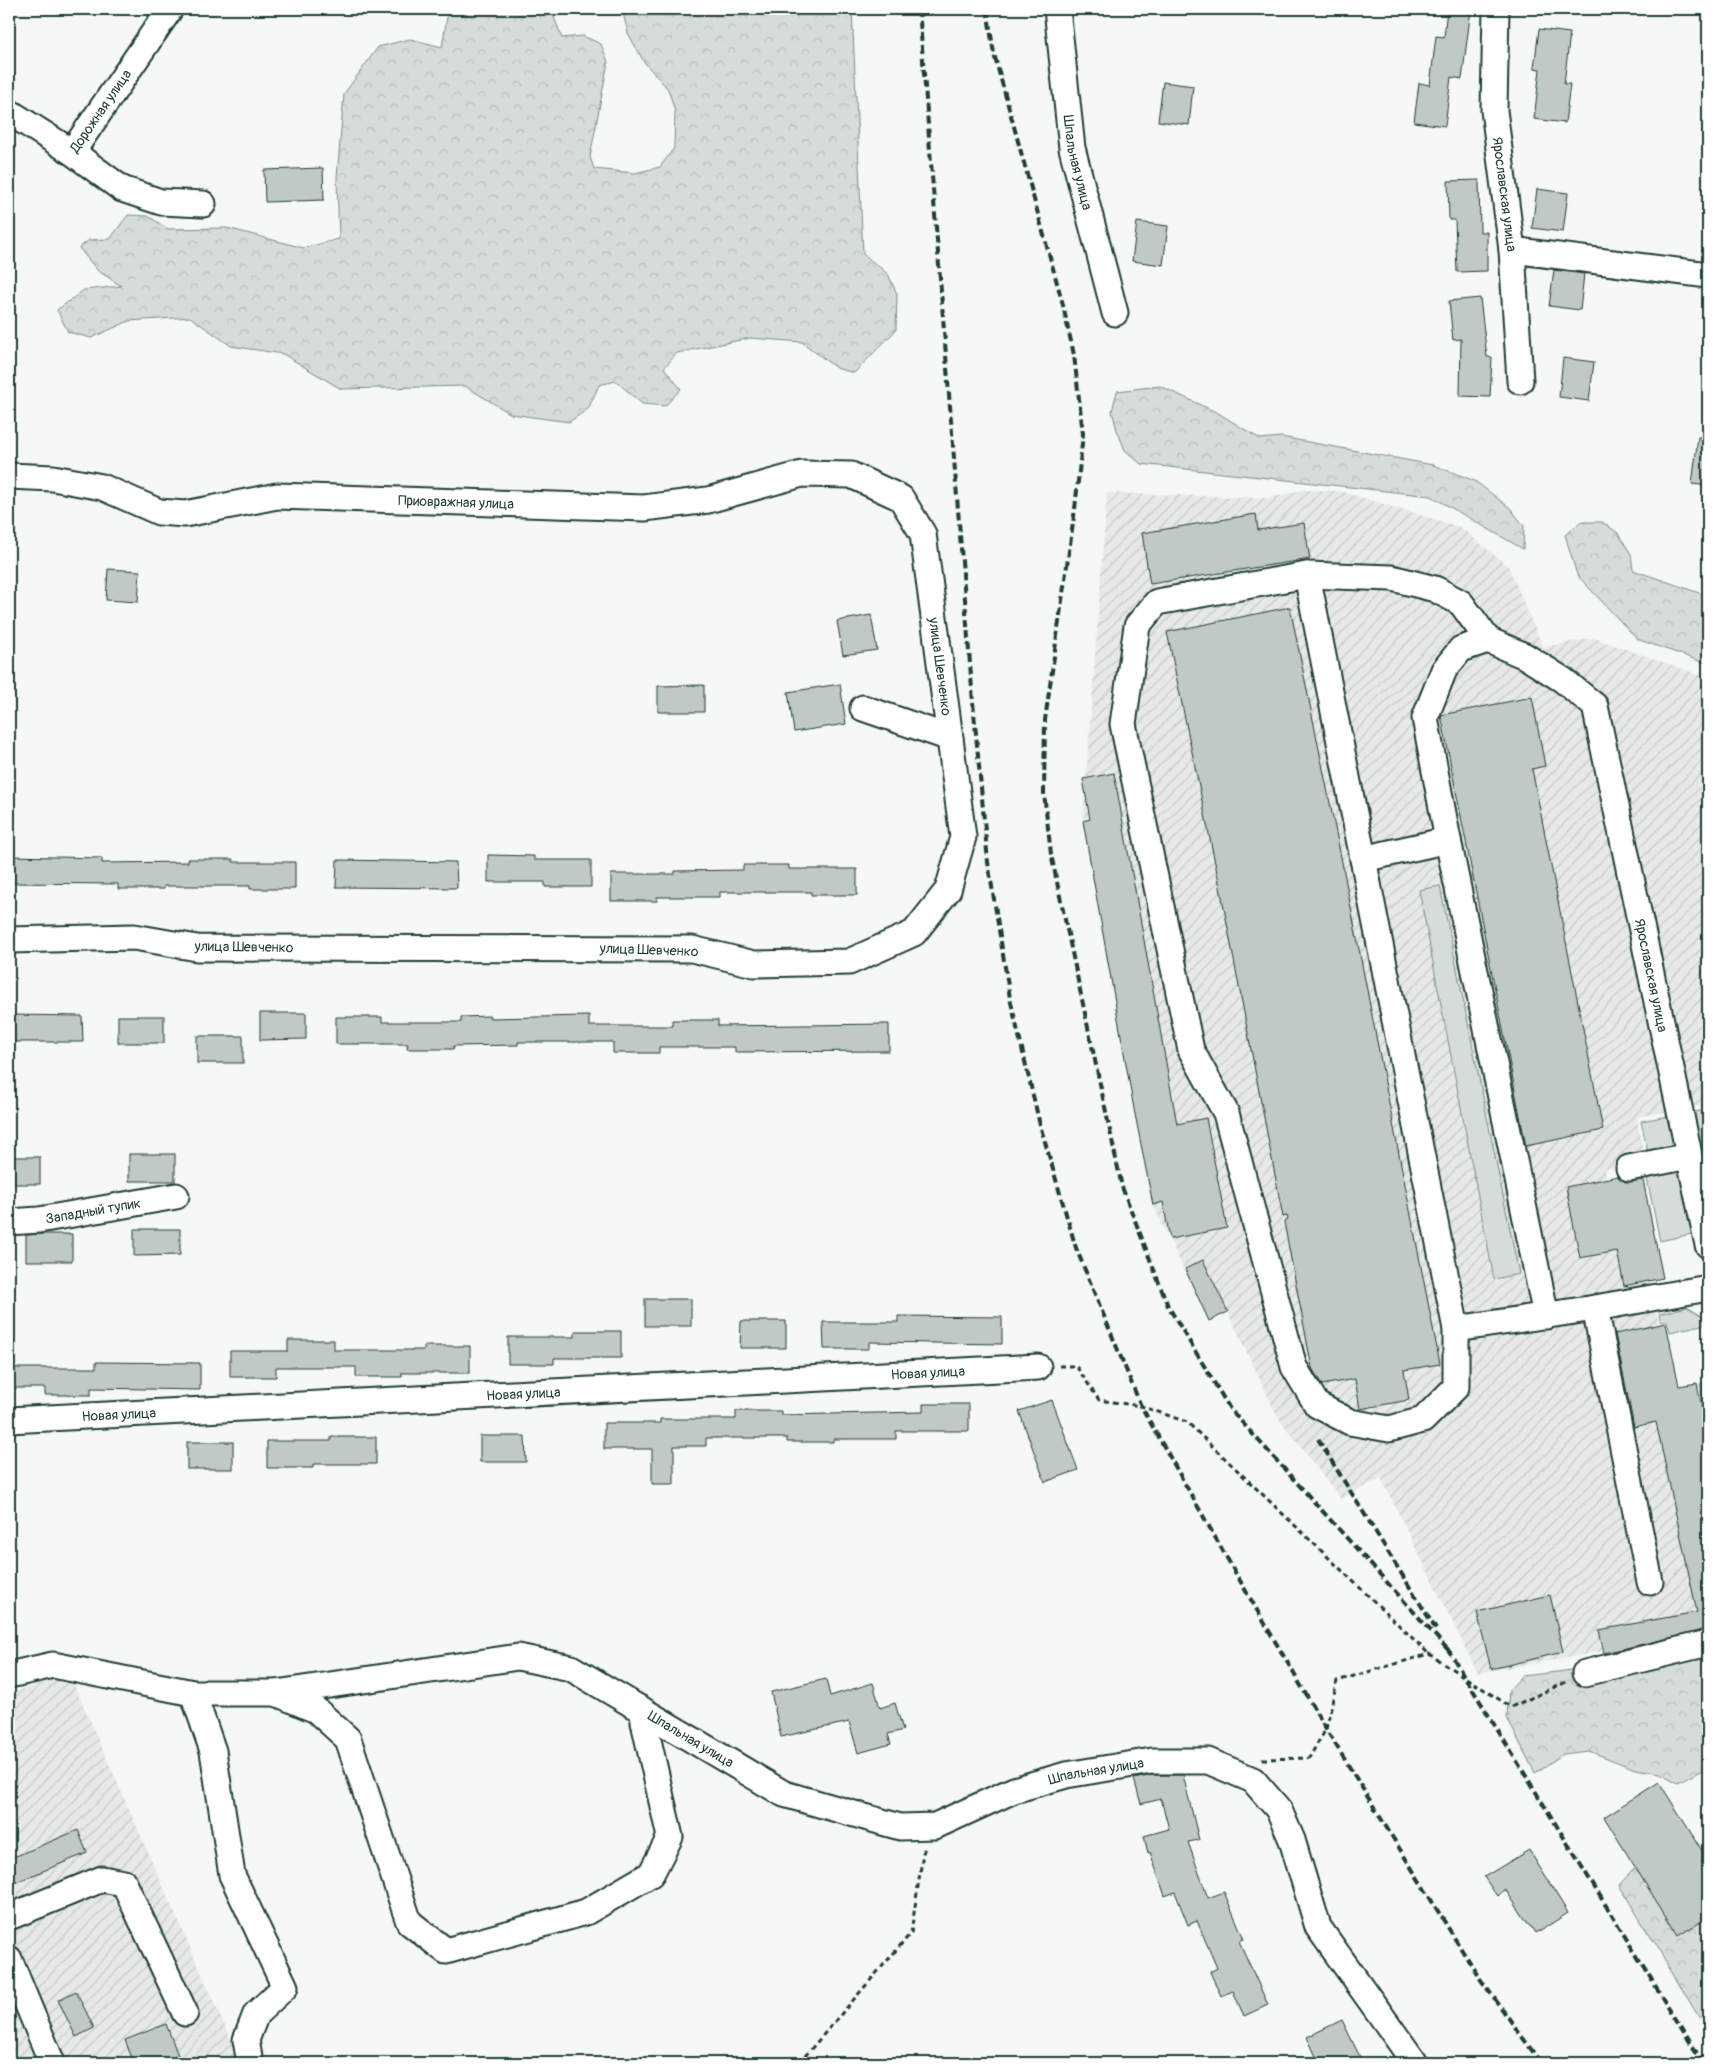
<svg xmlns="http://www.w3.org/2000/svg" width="1717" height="2072" viewBox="0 0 1717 2072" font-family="Pangolin,sans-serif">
	<defs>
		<pattern id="industrial-furrows" width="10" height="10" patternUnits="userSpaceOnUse" patternTransform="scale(1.25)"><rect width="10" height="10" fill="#e6e9e8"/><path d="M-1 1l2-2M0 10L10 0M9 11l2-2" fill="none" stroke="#c5c9c8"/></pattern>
		<pattern id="forest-crowns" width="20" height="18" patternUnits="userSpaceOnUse" patternTransform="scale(1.25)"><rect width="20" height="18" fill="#d6dcdb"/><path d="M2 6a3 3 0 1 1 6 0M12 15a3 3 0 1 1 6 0" fill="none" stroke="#b7bebd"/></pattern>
	</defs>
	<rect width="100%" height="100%" fill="#f6f7f7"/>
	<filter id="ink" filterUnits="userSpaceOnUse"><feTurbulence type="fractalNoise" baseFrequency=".02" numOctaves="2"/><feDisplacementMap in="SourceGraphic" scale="10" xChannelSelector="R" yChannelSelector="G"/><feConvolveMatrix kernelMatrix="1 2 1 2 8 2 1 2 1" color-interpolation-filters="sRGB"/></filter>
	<g filter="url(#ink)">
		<!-- industrial -->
		<g fill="url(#industrial-furrows)">
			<path d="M 1303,490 L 1340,491 L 1460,527 L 1508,566 L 1543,647 L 1594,638 L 1708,678 L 1708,1104 L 1637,1117 L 1645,1161 L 1605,1169 L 1607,1178 L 1641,1171 L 1663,1278 L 1650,1281 L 1659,1325 L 1679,1386 L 1697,1383 L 1708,1436 L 1708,1633 L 1478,1673 L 1381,1478 L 1341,1499 L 1277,1416 L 1228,1312 L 1209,1321 L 1153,1205 L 1083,821 L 1107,493 L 1269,498 Z"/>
			<path d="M 69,1673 L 241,2063 L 9,2063 L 9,1694 Z"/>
		</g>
		<!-- green -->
		<g fill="#d6dcdb" stroke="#7a8c88">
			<path d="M 1440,886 L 1519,1274 L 1494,1279 L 1419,890 Z"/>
			<path d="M 1708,1110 L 1708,1206 L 1686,1113 Z"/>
			<path d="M 1673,1115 L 1680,1151 L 1649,1158 L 1641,1121 Z"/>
			<path d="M 1682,1167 L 1696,1233 L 1660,1241 L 1646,1174 Z"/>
			<path d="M 1687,1307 L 1702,1316 L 1706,1324 L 1670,1332 L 1667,1321 L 1661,1322 L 1659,1314 Z"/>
			<path d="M 1708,1382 L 1708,1425 L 1700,1384 Z"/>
		</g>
		<!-- forest -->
		<g fill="url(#forest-crowns)" stroke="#7a8c88">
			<path d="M 452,9 L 551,9 L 562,38 L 583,36 L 601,44 L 608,62 L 590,157 L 594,169 L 635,173 L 660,167 L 674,148 L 675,111 L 668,89 L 644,62 L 628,33 L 622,9 L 852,9 L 863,254 L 888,274 L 897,294 L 896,330 L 854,373 L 836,368 L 802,342 L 750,338 L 677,353 L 664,368 L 681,389 L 665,406 L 642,404 L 616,381 L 599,385 L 588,409 L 569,422 L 511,414 L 465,386 L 341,389 L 283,354 L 231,346 L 190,317 L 129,321 L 91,338 L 68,332 L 57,310 L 84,290 L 121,286 L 97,270 L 79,248 L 89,240 L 110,239 L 128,215 L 148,216 L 168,229 L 227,228 L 304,248 L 339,239 L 337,177 L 344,94 L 378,47 L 410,39 L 442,47 L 448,11 Z"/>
			<path d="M 1160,386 L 1218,413 L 1260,439 L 1281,437 L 1433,465 L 1475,481 L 1510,508 L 1524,526 L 1523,549 L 1431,496 L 1141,464 L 1125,450 L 1117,430 L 1112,411 L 1117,391 Z"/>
			<path d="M 1581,522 L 1602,522 L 1618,533 L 1631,554 L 1633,570 L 1708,596 L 1708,664 L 1637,639 L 1577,575 L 1565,535 Z"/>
			<path d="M 1708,1646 L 1708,1767 L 1678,1783 L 1660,1773 L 1635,1769 L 1589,1751 L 1563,1754 L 1535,1773 L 1507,1718 L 1509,1690 L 1522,1676 L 1565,1671 Z"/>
			<path d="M 1634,1869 L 1667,1899 L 1708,1920 L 1708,2032 L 1619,1885 Z"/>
		</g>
		<!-- building -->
		<g fill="#c0c9c6" stroke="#1f3d34">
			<path d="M 1447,9 L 1471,9 L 1462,79 L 1451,77 L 1445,126 L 1414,122 L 1419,83 L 1430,85 L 1436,36 L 1444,37 Z"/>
			<path d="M 1539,29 L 1570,33 L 1564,84 L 1570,84 L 1565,123 L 1534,119 L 1540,69 L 1534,68 Z"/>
			<path d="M 1163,82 L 1193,86 L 1189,125 L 1158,121 Z"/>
			<path d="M 323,168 L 324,200 L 265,202 L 264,170 Z"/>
			<path d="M 1479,180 L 1480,232 L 1487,232 L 1487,271 L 1457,272 L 1455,220 L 1449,220 L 1448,181 Z"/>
			<path d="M 1537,189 L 1568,193 L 1563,232 L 1532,228 Z"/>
			<path d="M 1137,222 L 1168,226 L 1163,265 L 1132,261 Z"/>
			<path d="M 1554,270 L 1584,274 L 1580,310 L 1549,306 Z"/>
			<path d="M 1480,298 L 1487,357 L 1492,357 L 1490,397 L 1460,396 L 1461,339 L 1453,340 L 1449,301 Z"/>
			<path d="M 1563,358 L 1594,362 L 1589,401 L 1559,397 Z"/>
			<path d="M 1698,437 L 1708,437 L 1708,486 L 1692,484 Z"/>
			<path d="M 1256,514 L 1258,530 L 1304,523 L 1310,559 L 1150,584 L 1142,533 Z"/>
			<path d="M 108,569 L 140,571 L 138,602 L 106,600 Z"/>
			<path d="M 1290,607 L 1342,862 L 1440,1364 L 1404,1370 L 1409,1400 L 1360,1409 L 1355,1379 L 1322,1385 L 1312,1368 L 1284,1222 L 1288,1220 L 1287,1216 L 1283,1217 L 1220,887 L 1167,632 Z"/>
			<path d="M 871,615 L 877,650 L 843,655 L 837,621 Z"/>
			<path d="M 840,684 L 846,724 L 794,732 L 788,692 Z"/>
			<path d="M 704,685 L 704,712 L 658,712 L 658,686 Z"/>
			<path d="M 1532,697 L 1545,766 L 1532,769 L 1603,1130 L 1526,1146 L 1441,715 Z"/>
			<path d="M 1114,773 L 1177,1124 L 1206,1118 L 1227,1228 L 1170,1239 L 1163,1202 L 1153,1205 L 1134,1109 L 1083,821 L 1090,819 L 1083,779 Z"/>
			<path d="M 488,855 L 534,856 L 534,860 L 591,860 L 591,887 L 545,887 L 545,882 L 488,882 Z"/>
			<path d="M 9,856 L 102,858 L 102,863 L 188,862 L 188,859 L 233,859 L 233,862 L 295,862 L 295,889 L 250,889 L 250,886 L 164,886 L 164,889 L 118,889 L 118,884 L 9,883 Z"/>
			<path d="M 337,860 L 456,862 L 457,888 L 336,887 Z"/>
			<path d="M 743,865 L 789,865 L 789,869 L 857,869 L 857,895 L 811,895 L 811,892 L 720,892 L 720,897 L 657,897 L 657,901 L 611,901 L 611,874 L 675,874 L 675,871 L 743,870 Z"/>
			<path d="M 260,1013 L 306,1013 L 306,1039 L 260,1040 Z"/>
			<path d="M 9,1015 L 82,1016 L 83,1042 L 9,1042 Z"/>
			<rect x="118" y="1016" width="46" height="27"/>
			<path d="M 490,1016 L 490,1018 L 589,1016 L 589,1026 L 672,1026 L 672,1020 L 718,1020 L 718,1026 L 889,1024 L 889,1051 L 735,1052 L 735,1047 L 659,1047 L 659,1053 L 613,1053 L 613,1042 L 518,1042 L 518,1045 L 453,1046 L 454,1049 L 407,1049 L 408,1044 L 336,1044 L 336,1017 L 382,1017 L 382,1022 L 461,1022 L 461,1017 Z"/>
			<rect x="197" y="1036" width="46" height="27"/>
			<rect x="129" y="1154" width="46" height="27"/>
			<rect x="9" y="1157" width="31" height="27"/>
			<path d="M 1618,1176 L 1625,1182 L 1643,1180 L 1663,1278 L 1624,1286 L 1617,1251 L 1580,1258 L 1566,1187 Z"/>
			<path d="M 134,1229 L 180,1229 L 180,1255 L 134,1256 Z"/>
			<path d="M 44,1234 L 72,1234 L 72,1261 L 26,1261 L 26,1235 Z"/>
			<path d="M 1203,1260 L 1228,1312 L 1209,1321 L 1185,1269 Z"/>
			<rect x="645" y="1299" width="46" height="27"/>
			<path d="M 898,1316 L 1002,1317 L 1002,1344 L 869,1342 L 869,1349 L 824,1349 L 823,1322 L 898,1322 Z"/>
			<path d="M 741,1321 L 786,1321 L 786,1348 L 740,1348 Z"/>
			<path d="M 1666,1323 L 1679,1386 L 1697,1383 L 1708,1436 L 1708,1629 L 1604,1653 L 1599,1630 L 1697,1612 L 1656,1422 L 1634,1427 L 1615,1334 Z"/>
			<path d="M 575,1331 L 621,1331 L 621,1358 L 554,1358 L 554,1364 L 508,1364 L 508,1337 L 575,1337 Z"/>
			<path d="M 288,1340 L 334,1340 L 334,1350 L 424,1350 L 424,1346 L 470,1346 L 470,1373 L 402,1373 L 402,1377 L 356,1377 L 356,1367 L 276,1367 L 276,1377 L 230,1377 L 230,1351 L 288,1351 Z"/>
			<path d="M 96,1362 L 200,1363 L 200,1390 L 91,1388 L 91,1395 L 45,1395 L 45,1388 L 9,1388 L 9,1368 L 96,1368 Z"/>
			<path d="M 1052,1400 L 1078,1470 L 1045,1482 L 1019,1411 Z"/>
			<path d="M 923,1404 L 969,1404 L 969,1431 L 896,1431 L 896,1439 L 833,1439 L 833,1442 L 787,1442 L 787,1438 L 706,1438 L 706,1446 L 674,1446 L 674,1484 L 652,1484 L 652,1449 L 604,1449 L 604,1423 L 660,1423 L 660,1419 L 736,1419 L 736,1411 L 781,1411 L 781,1415 L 923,1412 Z"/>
			<path d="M 480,1436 L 525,1436 L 526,1462 L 480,1462 Z"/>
			<path d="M 331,1437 L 376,1437 L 376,1464 L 313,1464 L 313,1468 L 267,1468 L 267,1441 L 331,1441 Z"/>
			<rect x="187" y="1442" width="46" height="27"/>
			<path d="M 1550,1595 L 1563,1652 L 1491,1669 L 1477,1612 Z"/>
			<path d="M 826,1679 L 830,1696 L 873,1683 L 880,1708 L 895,1703 L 903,1730 L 888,1734 L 891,1744 L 858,1753 L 849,1722 L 781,1737 L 771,1692 Z"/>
			<path d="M 1153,1775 L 1183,1775 L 1199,1840 L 1188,1842 L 1208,1898 L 1224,1892 L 1244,1939 L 1239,1941 L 1268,2005 L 1244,2016 L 1233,1991 L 1221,1996 L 1210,1972 L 1217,1968 L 1197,1921 L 1188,1925 L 1175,1892 L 1165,1896 L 1150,1852 L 1148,1853 L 1144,1836 L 1169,1829 L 1161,1799 L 1141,1804 L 1134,1779 Z"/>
			<path d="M 1659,1782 L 1708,1860 L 1708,1917 L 1678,1936 L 1604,1817 Z"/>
			<path d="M 78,1830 L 87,1853 L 9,1885 L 9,1859 Z"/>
			<path d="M 1529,1850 L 1568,1913 L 1535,1934 L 1505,1889 L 1497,1896 L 1484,1877 Z"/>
			<path d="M 76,1991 L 94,2028 L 76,2037 L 58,2000 Z"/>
			<path d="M 1342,2020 L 1363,2063 L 1319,2063 L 1307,2037 Z"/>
			<path d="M 166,2024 L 181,2063 L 134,2063 L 125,2040 Z"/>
		</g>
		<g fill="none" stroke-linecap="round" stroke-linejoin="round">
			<defs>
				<g id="minor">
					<path id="s1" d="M 1057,9 L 1072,148 L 1115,313"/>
					<path id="s2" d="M 1496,9 L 1494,110 L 1512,250 L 1520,381"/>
					<path d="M 9,112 L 72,152 L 122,189 L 161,202 L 203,204"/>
					<path id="s3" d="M 72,152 L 170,9"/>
					<path d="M 1512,250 L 1708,275"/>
					<path id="s4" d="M 9,476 L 53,478 L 102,487 L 159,512 L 185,514 L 277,496 L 644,508 L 708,500 L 802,474 L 851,475 L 901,498 L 923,534 L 963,837 L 948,890 L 914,933 L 849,962 L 754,964 L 692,949 L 197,948 L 134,937 L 9,940"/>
					<path d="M 1307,575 L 1456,1329 L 1456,1387 L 1423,1420 L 1389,1429 L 1350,1422 L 1317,1405 L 1294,1367 L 1226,1113 L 1191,1050 L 1123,724 L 1137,626 L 1157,602 Z"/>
					<path d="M 1307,575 L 1392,578 L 1435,589 L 1461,603 L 1488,640"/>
					<path d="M 863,708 L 950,738"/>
					<path d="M 1448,840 L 1546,1316"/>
					<path id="s5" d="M 1363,859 L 1448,840 L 1425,718 L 1444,670 L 1461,649 L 1488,640 L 1525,656 L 1563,680 L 1595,706 L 1708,1245"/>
					<path d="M 1629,1168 L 1689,1156"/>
					<path id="s6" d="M 9,1222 L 39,1220 L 176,1196"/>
					<path d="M 1595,1308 L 1650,1582"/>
					<path d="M 1456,1329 L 1595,1308 L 1708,1288"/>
					<path id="s7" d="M 9,1420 L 1038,1367"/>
					<path d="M 1585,1673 L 1708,1643"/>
					<path id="s8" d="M 9,1675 L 53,1665 L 193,1693 L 276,1693 L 518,1657 L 571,1668 L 784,1794 L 900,1827 L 935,1826 L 1014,1790 L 1066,1775 L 1152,1761 L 1208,1761 L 1253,1780 L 1279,1810 L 1292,1840 L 1318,1927 L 1415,2063"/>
					<path d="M 193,1693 L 213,1751 L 232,1875 L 285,1987 L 256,2014 L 246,2040 L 250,2063"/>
					<path d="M 276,1693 L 316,1710 L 348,1739 L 409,1922 L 446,1951 L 586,1912 L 651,1874 L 670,1837 L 641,1709"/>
					<path d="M 9,1917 L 102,1879 L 124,1883 L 185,2013"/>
					<path d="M 9,1959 L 52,2063"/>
				</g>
			</defs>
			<!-- minor casing -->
			<use href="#minor" stroke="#1f3d34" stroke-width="29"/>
			<!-- path -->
			<g stroke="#1f3d34" stroke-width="3" stroke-dasharray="5 4" stroke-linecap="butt">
				<path d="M 1059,1366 L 1076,1366 L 1099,1400 L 1141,1406 L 1187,1422 L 1429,1654"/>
				<path d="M 1262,1759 L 1309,1758 L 1326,1729 L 1337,1681 L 1429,1654 L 1511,1707 L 1566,1682"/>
				<path d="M 799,2063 L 911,1933 L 923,1853 L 925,1847"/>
			</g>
			<!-- minor -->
			<use href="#minor" stroke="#fff" stroke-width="25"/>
			<!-- rail -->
			<g stroke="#1f3d34" stroke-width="4" stroke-dasharray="8 4" stroke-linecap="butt">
				<path d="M 919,9 L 973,702 L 988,862 L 1010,998 L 1040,1125 L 1076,1248 L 1141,1406 L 1232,1567 L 1326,1729 L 1476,1973 L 1541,2063"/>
				<path d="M 987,9 L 994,54 L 1062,301 L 1074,355 L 1083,434 L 1075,509 L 1045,720 L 1044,793 L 1051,854 L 1122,1187 L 1168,1306 L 1230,1409 L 1451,1653"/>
				<path d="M 1318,1439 L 1437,1631"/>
				<path d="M 1447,1648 L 1703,2063"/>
			</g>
		</g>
	</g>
	<g text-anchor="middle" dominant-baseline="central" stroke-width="5" stroke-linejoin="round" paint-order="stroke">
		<!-- street labels -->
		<g font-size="14" fill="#1f3d34" stroke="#fff">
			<text stroke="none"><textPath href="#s3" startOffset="50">Дорожная улица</textPath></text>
			<text stroke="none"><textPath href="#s1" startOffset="155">Шпальная улица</textPath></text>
			<text stroke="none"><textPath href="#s2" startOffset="186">Ярославская улица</textPath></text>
			<text stroke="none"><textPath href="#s4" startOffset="455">Приовражная улица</textPath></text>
			<text stroke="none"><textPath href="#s4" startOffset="1085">улица Шевченко</textPath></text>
			<text transform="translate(244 947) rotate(1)">улица Шевченко</text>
			<text transform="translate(649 950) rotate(2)">улица Шевченко</text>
			<text stroke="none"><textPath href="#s5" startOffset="720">Ярославская улица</textPath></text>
			<text stroke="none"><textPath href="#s6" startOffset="85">Западный тупик</textPath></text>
			<text stroke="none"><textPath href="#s7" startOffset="920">Новая улица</textPath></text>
			<text stroke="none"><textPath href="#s7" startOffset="515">Новая улица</textPath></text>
			<text stroke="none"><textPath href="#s7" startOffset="110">Новая улица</textPath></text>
			<text stroke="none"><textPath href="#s8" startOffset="709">Шпальная улица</textPath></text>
			<text stroke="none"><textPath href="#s8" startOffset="1144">Шпальная улица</textPath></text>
		</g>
	</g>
	<!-- margin -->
	<rect width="1717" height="2072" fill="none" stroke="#fff" stroke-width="30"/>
	<rect x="15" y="15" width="1687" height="2042" fill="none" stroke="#1f3d34" stroke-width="2" filter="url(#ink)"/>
</svg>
